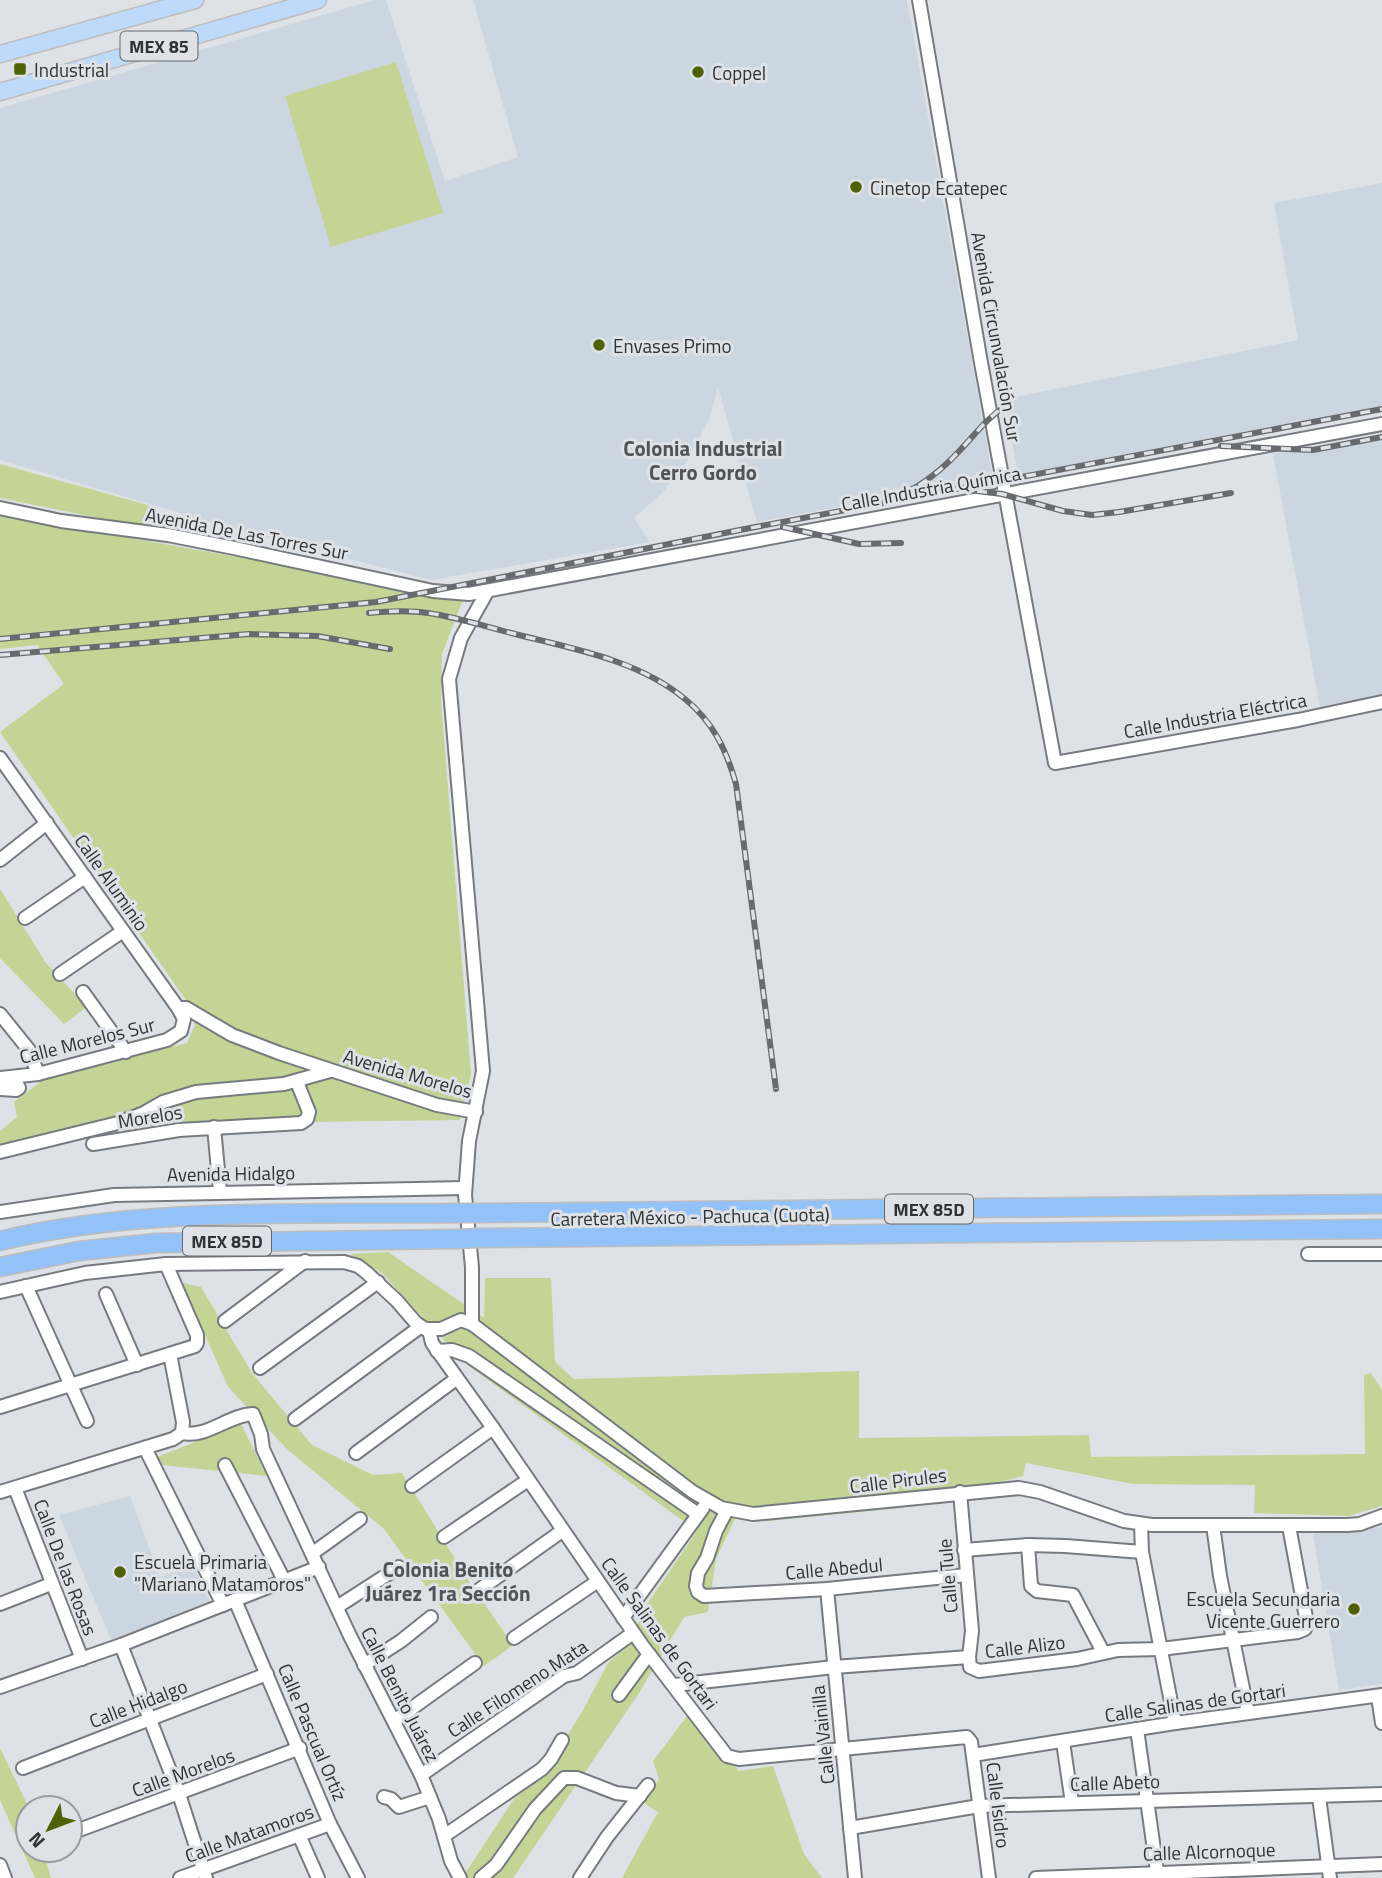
<svg xmlns="http://www.w3.org/2000/svg" width="1382" height="1878" viewBox="0 0 1382 1878" font-family="'Titillium Web',sans-serif">
	<rect width="100%" height="100%" fill="#dee2e7"/>
	<!-- built -->
	<g fill="#ccd6e0">
		<path d="M 375,0 L 386,0 L 445,181 L 518,157 L 473,0 L 907,0 L 993,479 L 757,522 L 718,388 L 709,419 L 688,460 L 663,492 L 634,518 L 650,542 L 431,580 L 245,532 L 0,460 L 0,108 Z"/>
		<path d="M 1382,183 L 1382,411 L 1019,480 L 1005,399 L 1298,340 L 1274,203 Z"/>
		<path d="M 1382,434 L 1382,694 L 1320,707 L 1273,454 Z"/>
		<path d="M 130,1496 L 160,1577 L 193,1566 L 211,1604 L 111,1640 L 59,1515 Z"/>
		<path d="M 1382,1527 L 1382,1684 L 1339,1690 L 1313,1534 Z"/>
	</g>
	<!-- green -->
	<g fill="#c3d494">
		<path d="M 396,62 L 443,213 L 331,247 L 285,96 Z"/>
		<path d="M 0,464 L 155,507 L 143,527 L 0,498 Z"/>
		<path d="M 0,515 L 464,597 L 442,654 L 441,701 L 471,1074 L 460,1120 L 163,1124 L 0,1152 L 0,1131 L 17,1117 L 14,1102 L 43,1080 L 187,1043 L 195,1025 L 185,999 L 0,732 L 64,684 L 37,645 L 0,649 Z"/>
		<path d="M 0,889 L 46,963 L 87,1007 L 64,1024 L 0,958 Z"/>
		<path d="M 388,1252 L 484,1318 L 485,1278 L 551,1278 L 555,1362 L 574,1379 L 859,1371 L 859,1438 L 1089,1435 L 1091,1457 L 1365,1454 L 1364,1375 L 1371,1373 L 1382,1390 L 1382,1506 L 1348,1516 L 1254,1513 L 1255,1485 L 1133,1484 L 1026,1463 L 1023,1476 L 901,1508 L 768,1521 L 736,1517 L 716,1559 L 708,1612 L 684,1617 L 639,1693 L 513,1878 L 462,1878 L 514,1799 L 541,1778 L 582,1712 L 608,1663 L 634,1640 L 641,1613 L 697,1531 L 466,1364 L 382,1273 L 350,1254 Z"/>
		<path d="M 182,1283 L 201,1287 L 252,1373 L 312,1445 L 373,1475 L 402,1473 L 470,1583 L 513,1645 L 484,1666 L 384,1529 L 288,1450 L 228,1387 Z"/>
		<path d="M 241,1424 L 267,1476 L 161,1465 L 157,1457 Z"/>
		<path d="M 690,1712 L 739,1771 L 773,1766 L 804,1854 L 822,1878 L 622,1878 L 658,1812 L 644,1803 L 659,1779 L 653,1761 Z"/>
		<path d="M 0,1748 L 29,1808 L 28,1850 L 43,1850 L 51,1878 L 35,1878 L 0,1800 Z"/>
	</g>
	<g fill="none" stroke-linecap="round" stroke-linejoin="round">
		<defs>
			<g id="minor">
				<path d="M 919,0 L 980,357 L 1055,763 L 1298,720 L 1382,702"/>
				<path d="M 0,508 L 61,521 L 168,535 L 234,548 L 433,591 L 469,594 L 1382,424"/>
				<path d="M 0,758 L 178,1008 L 184,1019 L 181,1031 L 167,1040 L 38,1074 L 0,1078"/>
				<path d="M 0,860 L 47,823"/>
				<path d="M 25,918 L 85,877"/>
				<path d="M 60,974 L 123,931"/>
				<path d="M 83,992 L 126,1052"/>
				<path d="M 178,1008 L 186,1008 L 232,1035 L 279,1053 L 437,1105 L 476,1112"/>
				<path d="M 0,1014 L 29,1050 L 38,1074"/>
				<path d="M 0,1089 L 16,1090 L 19,1088 L 17,1084 L 4,1082"/>
				<path d="M 214,1127 L 220,1192"/>
				<path d="M 93,1144 L 179,1130 L 301,1123 L 307,1119 L 309,1112 L 297,1082"/>
				<path d="M 0,1152 L 118,1123 L 144,1113 L 163,1102 L 196,1092 L 284,1084 L 330,1071"/>
				<path d="M 0,1212 L 114,1195 L 465,1188"/>
				<path d="M 1308,1254 L 1382,1254"/>
				<path d="M 26,1286 L 87,1421"/>
				<path d="M 0,1292 L 85,1273 L 166,1264 L 344,1262 L 358,1266 L 367,1273 L 397,1301 L 416,1323 L 425,1329 L 441,1329 L 461,1320 L 472,1324 L 693,1492 L 721,1508 L 753,1514 L 1019,1488 L 1040,1492 L 1124,1521 L 1152,1525 L 1347,1525 L 1360,1524 L 1382,1516"/>
				<path d="M 106,1294 L 137,1365"/>
				<path d="M 225,1321 L 305,1261"/>
				<path d="M 472,1324 L 472,1267 L 465,1195 L 469,1141 L 483,1071 L 449,679 L 461,638 L 487,592"/>
				<path d="M 429,1330 L 432,1343 L 493,1428 L 642,1645 L 727,1756 L 739,1759 L 967,1737 L 971,1742 L 989,1878"/>
				<path d="M 437,1351 L 452,1350 L 469,1356 L 698,1514"/>
				<path d="M 170,1354 L 183,1422 L 182,1433"/>
				<path d="M 260,1368 L 378,1282"/>
				<path d="M 0,1407 L 195,1346 L 197,1343 L 197,1335 L 166,1264"/>
				<path d="M 295,1419 L 420,1327"/>
				<path d="M 145,1448 L 223,1605"/>
				<path d="M 356,1453 L 456,1379"/>
				<path d="M 225,1465 L 284,1580"/>
				<path d="M 412,1486 L 493,1428"/>
				<path d="M 15,1488 L 82,1659"/>
				<path d="M 0,1492 L 173,1439 L 182,1433 C 208,1438 228,1415 253,1414 L 261,1434 L 263,1449 L 350,1636 L 421,1775 L 439,1819 L 451,1861 L 460,1878"/>
				<path d="M 960,1492 L 972,1631 L 969,1657"/>
				<path d="M 727,1510 L 716,1531 L 707,1558 L 698,1573 L 696,1586 L 698,1592 L 704,1596 L 827,1589 L 966,1575"/>
				<path d="M 1141,1524 L 1142,1552 L 1175,1723"/>
				<path d="M 1213,1525 L 1220,1576 L 1248,1713"/>
				<path d="M 444,1537 L 528,1480"/>
				<path d="M 1028,1545 L 1031,1586 L 1037,1591 L 1073,1595 L 1103,1652"/>
				<path d="M 964,1550 L 1028,1545 L 1065,1546 L 1142,1552"/>
				<path d="M 313,1553 L 360,1519"/>
				<path d="M 827,1589 L 855,1878"/>
				<path d="M 479,1590 L 562,1531"/>
				<path d="M 235,1600 L 330,1824 L 358,1878"/>
				<path d="M 0,1604 L 51,1584"/>
				<path d="M 337,1607 L 399,1567"/>
				<path d="M 623,1618 L 703,1508"/>
				<path d="M 514,1638 L 598,1581"/>
				<path d="M 121,1645 L 179,1794 L 206,1878"/>
				<path d="M 364,1665 L 401,1641 L 431,1617"/>
				<path d="M 675,1685 L 834,1667 L 969,1657 L 970,1667 L 979,1671 L 1077,1659 L 1118,1650 L 1161,1649 L 1298,1632 L 1305,1629 L 1307,1623 L 1289,1526"/>
				<path d="M 0,1687 L 121,1645 L 319,1567"/>
				<path d="M 619,1695 L 649,1654"/>
				<path d="M 1378,1696 L 1382,1723"/>
				<path d="M 394,1721 L 475,1663"/>
				<path d="M 1137,1729 L 1158,1878"/>
				<path d="M 1063,1742 L 1072,1803"/>
				<path d="M 973,1755 L 1175,1723 L 1382,1695"/>
				<path d="M 23,1768 L 267,1674"/>
				<path d="M 421,1775 L 564,1676 L 577,1673 L 633,1633"/>
				<path d="M 384,1797 L 391,1799 L 399,1807 L 430,1797"/>
				<path d="M 1319,1797 L 1330,1878"/>
				<path d="M 850,1828 L 979,1806 L 1382,1794"/>
				<path d="M 79,1830 L 300,1748"/>
				<path d="M 299,1835 L 318,1878"/>
				<path d="M 444,1836 L 542,1769 L 551,1759 L 562,1740"/>
				<path d="M 0,1865 L 5,1878"/>
				<path d="M 180,1878 L 330,1824"/>
				<path d="M 481,1878 L 496,1865 L 535,1809 L 564,1778 L 577,1778 L 616,1793 L 640,1796"/>
				<path d="M 580,1878 L 607,1837 L 648,1785"/>
				<path d="M 1036,1878 L 1382,1864"/>
			</g>
			<g id="major">
				<path d="M 0,54 L 195,0"/>
				<path d="M 0,92 L 318,0"/>
			</g>
			<g id="highway">
				<path d="M 475,1213 L 1382,1204"/>
				<path d="M 477,1238 L 1382,1229"/>
				<path d="M 0,1241 C 144,1206 306,1215 454,1213"/>
				<path d="M 0,1267 L 79,1251 L 156,1243 L 456,1239"/>
			</g>
		</defs>
		<!-- minor casing -->
		<use href="#minor" stroke="#777b7f" stroke-width="16"/>
		<!-- major casing -->
		<use href="#major" stroke="#bdbdbe" stroke-width="19"/>
		<!-- highway casing -->
		<use href="#highway" stroke="#bdbdbe" stroke-width="21"/>
		<!-- minor -->
		<use href="#minor" stroke="#fff" stroke-width="12"/>
		<!-- major -->
		<use href="#major" stroke="#bedafa" stroke-width="16"/>
		<!-- highway -->
		<use href="#highway" stroke="#92c2f7" stroke-width="18"/>
		<defs>
			<g id="rail">
				<path d="M 1221,446 L 1313,450 L 1382,437"/>
				<path d="M 977,491 L 1002,494 L 1063,511 L 1092,515 L 1119,512 L 1231,493"/>
				<path d="M 901,495 C 925,484 945,467 963,447 C 977,432 989,416 1007,405"/>
				<path d="M 783,527 L 859,544 L 901,543"/>
				<path d="M 369,613 C 389,611 409,610 428,613 C 456,617 484,626 511,633 C 569,648 637,659 685,699 C 713,722 726,749 736,784 L 776,1089"/>
				<path d="M 0,639 L 376,602 L 745,529 L 1382,409"/>
				<path d="M 0,655 L 249,634 L 317,636 L 390,649"/>
			</g>
		</defs>
		<!-- rail casing -->
		<use href="#rail" stroke="#686a6d" stroke-width="6"/>
		<!-- rail -->
		<use href="#rail" stroke="#dee2e7" stroke-width="3.5" stroke-dasharray="10" stroke-linecap="butt"/>
		<defs>
			<g id="highway-bridge">
				<path d="M 454,1213 L 475,1213"/>
				<path d="M 456,1239 L 477,1238"/>
			</g>
		</defs>
		<!-- highway-bridge casing -->
		<use href="#highway-bridge" stroke="#bdbdbe" stroke-width="21" stroke-linecap="butt"/>
		<!-- highway-bridge -->
		<use href="#highway-bridge" stroke="#92c2f7" stroke-width="18"/>
	</g>
	<!-- markers -->
	<g fill="#506004" stroke="#dee2e7" stroke-width="2.5">
		<rect x="13" y="62" width="14" height="14" rx="3.5"/>
		<circle cx="698" cy="72" r="7"/>
		<circle cx="856" cy="187" r="7"/>
		<circle cx="599" cy="345" r="7"/>
		<circle cx="120" cy="1572" r="7"/>
		<circle cx="1354" cy="1609" r="7"/>
	</g>
	<g text-anchor="middle" dominant-baseline="central" stroke-width="6" stroke-linejoin="round" paint-order="stroke">
		<!-- shield labels -->
		<g fill="#dee2e7" stroke="#65676a" stroke-width="2">
			<rect x="120.5" y="31.5" width="77" height="29" rx="5"/>
			<rect x="885" y="1194.5" width="88" height="29" rx="5"/>
			<rect x="183" y="1226.5" width="88" height="29" rx="5"/>
		</g>
		<g font-size="18" font-weight="bold" fill="#313234">
			<text x="159" y="46">MEX 85</text>
			<text x="929" y="1209">MEX 85D</text>
			<text x="227" y="1241">MEX 85D</text>
		</g>
		<!-- poi labels -->
		<g font-size="19" fill="#313234" stroke="#dee2e7" text-anchor="start">
			<text x="34" y="69">Industrial</text>
			<text x="712" y="72">Coppel</text>
			<text x="870" y="187">Cinetop Ecatepec</text>
			<text x="613" y="345">Envases Primo</text>
			<text x="134" y="1561">Escuela Primaria<tspan x="134" dy="22">"Mariano Matamoros"</tspan></text>
			<text x="1340" y="1598" text-anchor="end">Escuela Secundaria<tspan x="1340" dy="22">Vicente Guerrero</tspan></text>
		</g>
		<!-- street labels -->
		<g font-size="19" fill="#313234" stroke="#dee2e7">
			<text transform="translate(997 337) rotate(80)">Avenida Circunvalación Sur</text>
			<text transform="translate(931 488) rotate(-10)">Calle Industria Química</text>
			<text transform="translate(247 533) rotate(11)">Avenida De Las Torres Sur</text>
			<text transform="translate(1215 715) rotate(-10)">Calle Industria Eléctrica</text>
			<text transform="translate(112 882) rotate(55)">Calle Aluminio</text>
			<text transform="translate(87 1040) rotate(-14)">Calle Morelos Sur</text>
			<text transform="translate(408 1073) rotate(16)">Avenida Morelos</text>
			<text transform="translate(150 1116) rotate(-9)">Morelos</text>
			<text transform="translate(231 1173) rotate(-1)">Avenida Hidalgo</text>
			<text transform="translate(690 1216) rotate(-1)">Carretera México - Pachuca (Cuota)</text>
			<text transform="translate(898 1480) rotate(-7)">Calle Pirules</text>
			<text transform="translate(66 1567) rotate(69)">Calle De las Rosas</text>
			<text transform="translate(834 1568) rotate(-5)">Calle Abedul</text>
			<text transform="translate(947 1576) rotate(-95)">Calle Tule</text>
			<text transform="translate(660 1633) rotate(54)">Calle Salinas de Gortari</text>
			<text transform="translate(1025 1646) rotate(-7)">Calle Alizo</text>
			<text transform="translate(517 1688) rotate(-33)">Calle Filomeno Mata</text>
			<text transform="translate(401 1694) rotate(63)">Calle Benito Juárez</text>
			<text transform="translate(1195 1702) rotate(-8)">Calle Salinas de Gortari</text>
			<text transform="translate(138 1703) rotate(-21)">Calle Hidalgo</text>
			<text transform="translate(313 1732) rotate(67)">Calle Pascual Ortíz</text>
			<text transform="translate(822 1735) rotate(-96)">Calle Vainilla</text>
			<text transform="translate(183 1772) rotate(-20)">Calle Morelos</text>
			<text transform="translate(1115 1782) rotate(-2)">Calle Abeto</text>
			<text transform="translate(999 1805) rotate(83)">Calle Isidro</text>
			<text transform="translate(249 1833) rotate(-20)">Calle Matamoros</text>
			<text transform="translate(1209 1851) rotate(-2)">Calle Alcornoque</text>
		</g>
		<!-- neighbourhood labels -->
		<g font-size="21" font-weight="bold" fill="#505458" stroke="#dee2e7">
			<text x="703" y="448">Colonia Industrial<tspan x="703" dy="24">Cerro Gordo</tspan></text>
			<text x="448" y="1569">Colonia Benito<tspan x="448" dy="24">Juárez 1ra Sección</tspan></text>
		</g>
	</g>
	<!-- north arrow -->
	<g transform="translate(49 1829) rotate(228)"><circle r="33" fill="#dee2e7" stroke="#999c9f" stroke-width="2"/>
	<path d="M0-5L12 26L0 18L-12 26Z" fill="#506004"/>
	<text y="-10" font-size="19" font-weight="bold" text-anchor="middle" fill="#313234">N</text>
	</g>
</svg>
